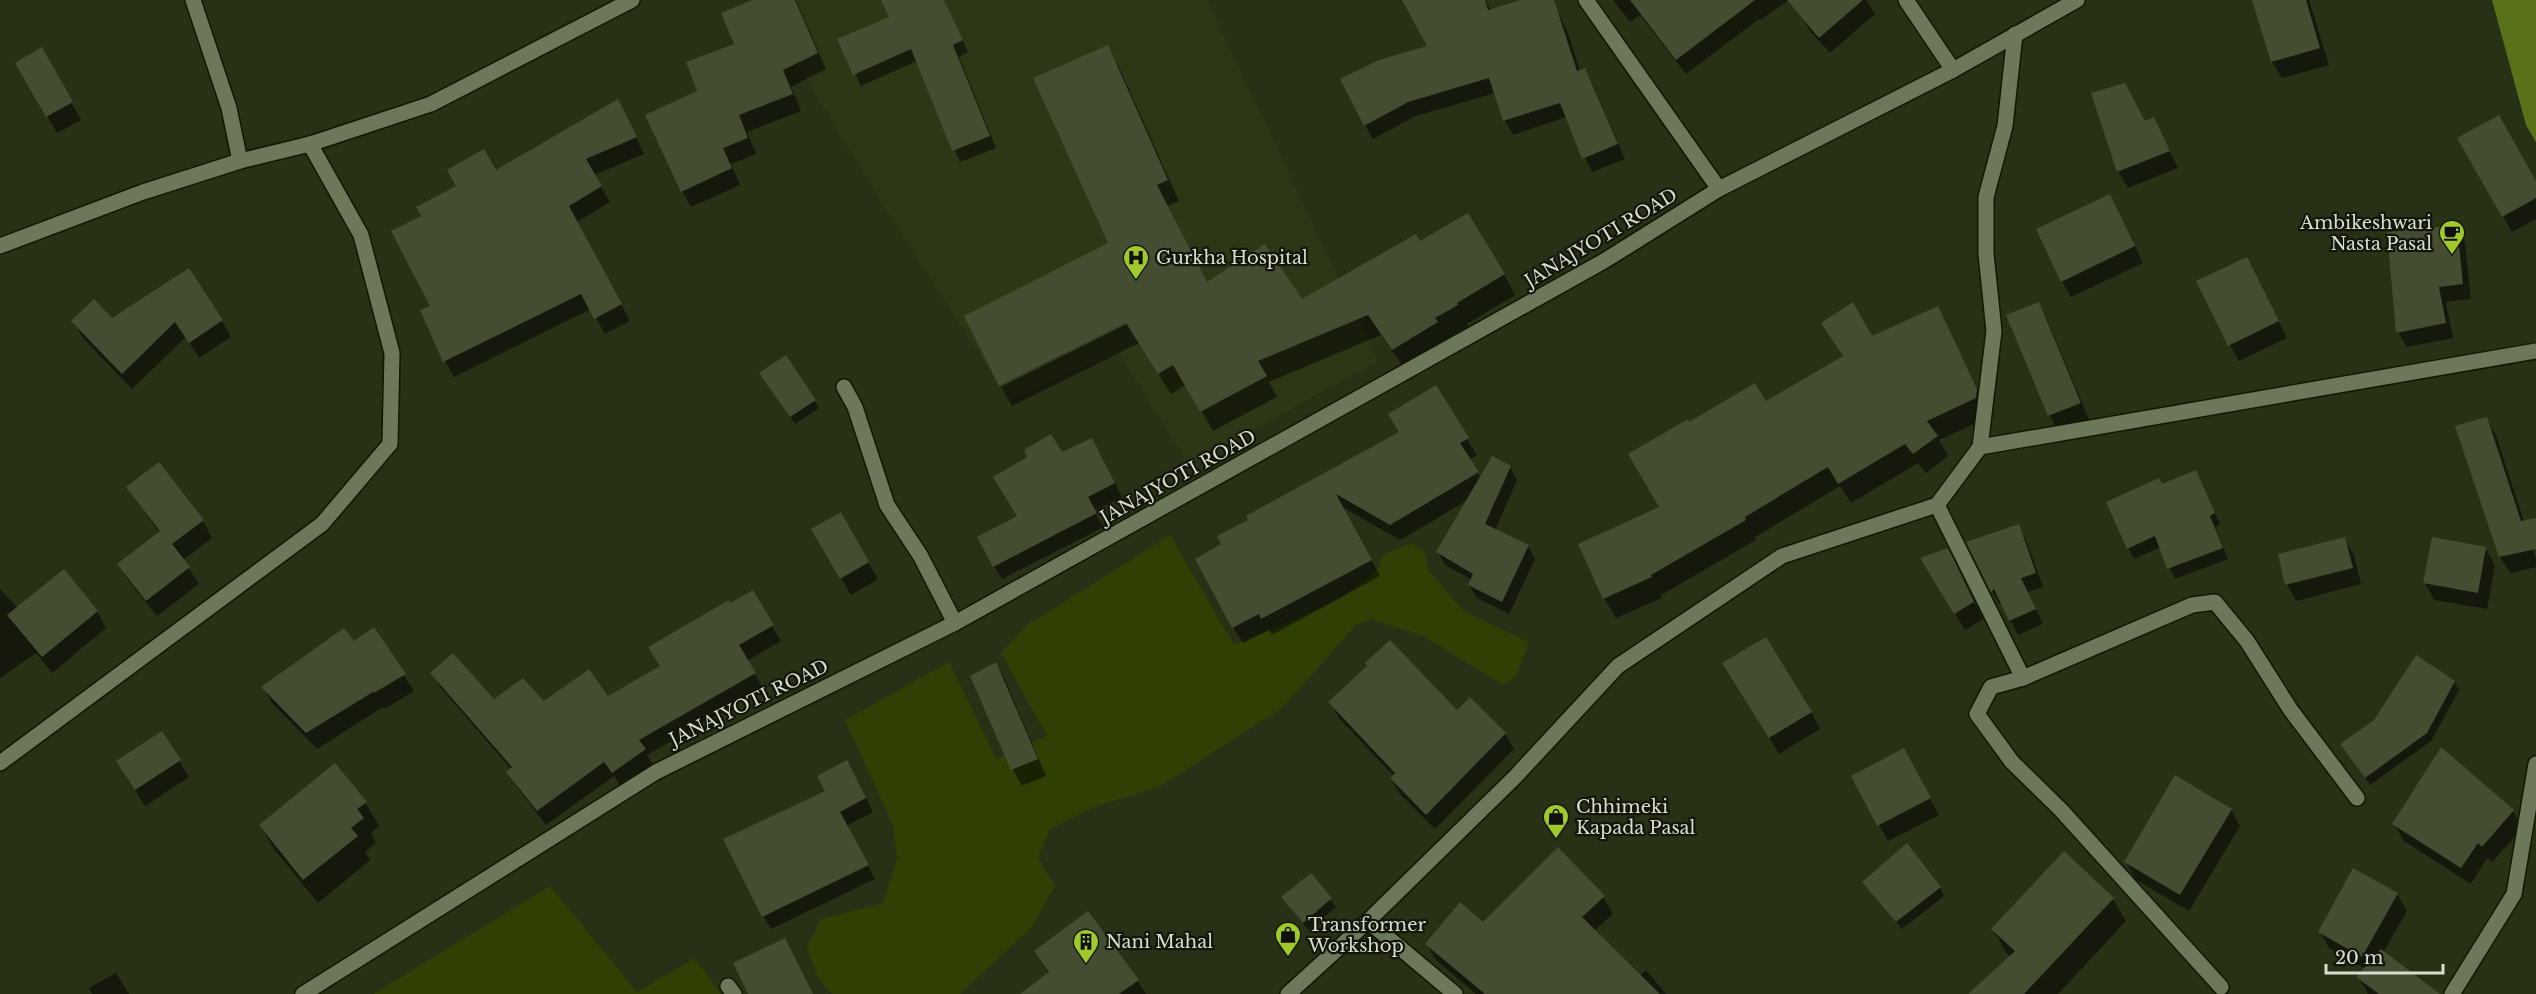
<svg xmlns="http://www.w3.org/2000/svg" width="2536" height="994" viewBox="0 0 2536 994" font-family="'Libre Baskerville',serif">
	<rect width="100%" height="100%" fill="#283016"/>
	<!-- built -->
	<path fill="#2d3716" d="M 776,0 L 1207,0 L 1378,361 L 1189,465 L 1118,352 L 1009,400 L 886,210 L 768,16 Z"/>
	<!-- green -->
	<g fill="#303f04">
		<path d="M 1170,535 L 1234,645 L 1340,599 L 1378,569 L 1383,555 L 1411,543 L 1425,552 L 1428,570 L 1465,612 L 1529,642 L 1516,677 L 1503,685 L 1423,636 L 1371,619 L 1356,625 L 1281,709 L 1159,787 L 1094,807 L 1050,829 L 1038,858 L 1055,886 L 1032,927 L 960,994 L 832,994 L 818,978 L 807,948 L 821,919 L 883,903 L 897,859 L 893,825 L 845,720 L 949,662 L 997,759 L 1047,736 L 1001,653 L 1026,626 Z"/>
		<path d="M 550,886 L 637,992 L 695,958 L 721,994 L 373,994 Z"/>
	</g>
	<!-- forest -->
	<path fill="#597119" d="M 2492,0 L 2536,0 L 2536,142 L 2526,125 Z"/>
	<!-- shadow -->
	<g fill="#0007">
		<path d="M 756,0 L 796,0 L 826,69 L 791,87 L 801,111 L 747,132 L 756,154 L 731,164 L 740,185 L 691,207 L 682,191 L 699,91 L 736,45 Z"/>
		<path d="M 883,0 L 944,0 L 968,52 L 959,57 L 996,148 L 960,162 L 917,61 L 861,86 L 839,40 L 891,17 Z"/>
		<path d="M 1404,0 L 1485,0 L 1491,11 L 1525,0 L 1552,0 L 1568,33 L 1580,71 L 1584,70 L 1592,83 L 1625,159 L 1592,172 L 1567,117 L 1513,135 L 1505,121 L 1495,93 L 1416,116 L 1373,139 L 1365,125 L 1429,46 Z"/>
		<path d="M 1613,0 L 1789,0 L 1760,20 L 1759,19 L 1686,74 L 1640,15 L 1630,22 Z"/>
		<path d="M 1818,0 L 1866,0 L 1875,14 L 1830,53 L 1810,31 L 1801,15 Z"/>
		<path d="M 2254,0 L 2309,0 L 2329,65 L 2282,78 L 2272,62 Z"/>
		<path d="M 1107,47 L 1119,67 L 1179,201 L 1168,206 L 1207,284 L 1302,301 L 1420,243 L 1504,274 L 1515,295 L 1467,324 L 1468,326 L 1446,339 L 1448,343 L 1405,369 L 1381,335 L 1269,382 L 1277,397 L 1213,431 L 1186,385 L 1171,394 L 1139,343 L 1012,406 L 1001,387 L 1133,321 L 1110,244 Z"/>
		<path d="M 41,50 L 81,120 L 57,133 L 17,64 Z"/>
		<path d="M 618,101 L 644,154 L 594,175 L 610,202 L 577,222 L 630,321 L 605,334 L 591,309 L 454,377 L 445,361 L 432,306 L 423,217 Z"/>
		<path d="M 2153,119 L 2178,168 L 2128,188 L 2118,171 Z"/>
		<path d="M 2459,138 L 2536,184 L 2536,219 L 2512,232 Z"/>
		<path d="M 2110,196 L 2143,263 L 2071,297 L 2062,281 Z"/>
		<path d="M 2457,227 L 2465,242 L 2471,299 L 2446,302 L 2453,338 L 2407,347 L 2398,332 Z"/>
		<path d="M 2255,275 L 2287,338 L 2239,361 L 2230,345 Z"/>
		<path d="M 2038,304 L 2047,320 L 2089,419 L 2059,432 L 2050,416 L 2008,316 Z"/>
		<path d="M 1937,308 L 1988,410 L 1987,418 L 1939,440 L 1948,456 L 1926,473 L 1918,463 L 1851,503 L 1840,486 L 1755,537 L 1756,540 L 1661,595 L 1662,598 L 1616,618 L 1604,598 L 1661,508 L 1689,424 L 1766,404 L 1844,358 L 1823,323 L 1872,338 Z"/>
		<path d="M 112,320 L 222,321 L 231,337 L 199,358 L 186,337 L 132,389 L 83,338 L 73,321 Z"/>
		<path d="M 766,381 L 814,400 L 819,408 L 795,424 Z"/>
		<path d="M 1435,387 L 1477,455 L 1469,460 L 1481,478 L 1510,467 L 1517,480 L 1495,530 L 1528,546 L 1535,559 L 1509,614 L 1477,598 L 1469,585 L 1472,580 L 1445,565 L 1438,552 L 1468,500 L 1400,540 L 1342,507 L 1380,576 L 1272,635 L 1269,630 L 1243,643 L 1233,627 L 1223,545 L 1250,521 L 1401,433 Z"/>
		<path d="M 2486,418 L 2496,435 L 2536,559 L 2536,567 L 2510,573 L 2500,557 Z"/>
		<path d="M 1100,453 L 1122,497 L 1094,511 L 1104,527 L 1002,579 L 994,566 L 1019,517 L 1061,454 Z"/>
		<path d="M 159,464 L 203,521 L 212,538 L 183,560 L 199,584 L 157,616 L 128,580 L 119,564 L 160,533 L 128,488 Z"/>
		<path d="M 2195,471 L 2220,524 L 2215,527 L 2228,559 L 2175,579 L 2161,547 L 2134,559 L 2128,548 L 2161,486 Z"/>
		<path d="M 840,514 L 878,579 L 851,595 L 813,529 Z"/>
		<path d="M 2018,526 L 2026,540 L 2043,587 L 2028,592 L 2043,624 L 2018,635 L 2002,604 L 2000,605 L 1992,591 L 1968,543 Z"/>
		<path d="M 2344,539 L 2354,555 L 2361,584 L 2296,601 L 2287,584 Z"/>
		<path d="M 2485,548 L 2495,565 L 2487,609 L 2434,600 L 2425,583 Z"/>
		<path d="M 1957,567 L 1983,619 L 1965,630 L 1931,575 Z"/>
		<path d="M 0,589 L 18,608 L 97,611 L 106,628 L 52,673 L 36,653 L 0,678 Z"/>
		<path d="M 752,592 L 781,641 L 747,661 L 763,689 L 647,755 L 653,764 L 621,787 L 614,776 L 546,825 L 517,787 L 508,772 L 512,770 L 441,688 L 432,673 L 494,701 L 543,703 L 607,698 L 662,667 L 730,605 Z"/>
		<path d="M 373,629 L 414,691 L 385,709 L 383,707 L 317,749 L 272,703 L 263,687 L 353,643 Z"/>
		<path d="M 996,664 L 1005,680 L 1046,776 L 1022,786 L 1013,770 L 972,676 Z"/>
		<path d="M 1734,680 L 1811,712 L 1820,729 L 1779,754 Z"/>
		<path d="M 2454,682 L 2459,690 L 2431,741 L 2370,785 L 2347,753 Z"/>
		<path d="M 1330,702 L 1457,712 L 1505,734 L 1514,749 L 1435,829 L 1400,794 L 1391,779 L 1394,776 L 1339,718 Z"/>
		<path d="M 162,733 L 189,777 L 145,806 L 127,778 Z"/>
		<path d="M 2441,749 L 2513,811 L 2523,828 L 2492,862 L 2487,858 L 2471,884 L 2404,841 L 2394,824 Z"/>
		<path d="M 1913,767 L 1939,815 L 1888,841 L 1879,825 Z"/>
		<path d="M 854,776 L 873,812 L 846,826 L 875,879 L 771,929 L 763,916 L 827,792 Z"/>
		<path d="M 365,802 L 379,826 L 371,833 L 376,843 L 365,852 L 370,860 L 318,903 L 274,849 L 260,825 Z"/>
		<path d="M 2231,810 L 2240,826 L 2189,911 L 2135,879 L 2126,862 Z"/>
		<path d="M 2354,870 L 2397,894 L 2407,911 L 2383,953 L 2427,994 L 2368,994 L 2358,977 L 2365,969 L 2329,948 L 2320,932 Z"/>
		<path d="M 1311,875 L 1336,907 L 1308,930 L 1283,898 Z"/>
		<path d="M 1864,882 L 1940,888 L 1944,896 L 1902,929 Z"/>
		<path d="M 1603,897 L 1613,914 L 1594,931 L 1639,976 L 1646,970 L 1666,994 L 1476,994 L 1436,960 L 1427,944 L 1483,924 Z"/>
		<path d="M 2113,899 L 2126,921 L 2058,994 L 1992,994 L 2011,957 L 2005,951 L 1993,929 Z"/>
		<path d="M 1036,951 L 1138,981 L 1146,994 L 1022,994 L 1049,974 Z"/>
		<path d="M 116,973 L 129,994 L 92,994 L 89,988 Z"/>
	</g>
	<!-- building -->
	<g fill="#444d32">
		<path d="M 752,0 L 795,0 L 818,53 L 783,70 L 793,94 L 739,115 L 748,138 L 723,148 L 732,168 L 681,192 L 645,115 L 697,91 L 686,62 L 734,44 L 721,13 Z"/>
		<path d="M 881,0 L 944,0 L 963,40 L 953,45 L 990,136 L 952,151 L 911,49 L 853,75 L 837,39 L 889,17 Z"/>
		<path d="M 1402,0 L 1485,0 L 1488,10 L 1520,0 L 1554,0 L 1577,71 L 1585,68 L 1618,144 L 1582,159 L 1560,103 L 1503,121 L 1489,78 L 1408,102 L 1364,126 L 1340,79 L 1379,60 L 1427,46 Z"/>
		<path d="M 1630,0 L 1755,0 L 1676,60 Z"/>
		<path d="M 1787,0 L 1863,0 L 1819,38 Z"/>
		<path d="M 2252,0 L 2306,0 L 2320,48 L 2271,62 Z"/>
		<path d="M 1108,45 L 1168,180 L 1157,185 L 1207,282 L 1265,244 L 1302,299 L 1416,234 L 1420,241 L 1468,213 L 1505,274 L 1457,303 L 1458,305 L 1435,318 L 1438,322 L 1392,350 L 1368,315 L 1258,361 L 1267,376 L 1200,412 L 1173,365 L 1158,374 L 1126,323 L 999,386 L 964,316 L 1108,243 L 1033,78 Z"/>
		<path d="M 42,47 L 73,102 L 46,117 L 15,63 Z"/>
		<path d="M 2125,83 L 2145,121 L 2154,117 L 2170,151 L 2117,172 L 2091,93 Z"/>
		<path d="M 618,99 L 637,137 L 586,159 L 602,186 L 569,206 L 622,304 L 594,319 L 581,294 L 443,362 L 420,310 L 430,306 L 391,231 L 421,216 L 416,207 L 456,186 L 447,170 L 484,149 L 496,170 Z"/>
		<path d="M 2499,115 L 2536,181 L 2536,198 L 2502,217 L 2457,138 Z"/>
		<path d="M 2110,194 L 2135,246 L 2061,282 L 2036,229 Z"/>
		<path d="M 2457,225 L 2463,284 L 2439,287 L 2446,323 L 2396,333 L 2387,232 Z"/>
		<path d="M 2247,257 L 2279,321 L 2228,346 L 2196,281 Z"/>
		<path d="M 189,268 L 223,320 L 189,343 L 175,322 L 122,374 L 71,321 L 94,299 L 112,318 Z"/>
		<path d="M 1853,302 L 1872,336 L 1938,306 L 1977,389 L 1976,398 L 1927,421 L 1938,436 L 1913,454 L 1905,444 L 1838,484 L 1828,467 L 1745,517 L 1746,520 L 1651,575 L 1652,577 L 1603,599 L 1578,544 L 1659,507 L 1628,454 L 1688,419 L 1689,422 L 1755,383 L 1766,401 L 1843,356 L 1821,323 Z"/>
		<path d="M 2039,302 L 2081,403 L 2048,416 L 2006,315 Z"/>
		<path d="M 786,355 L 816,400 L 790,417 L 759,373 Z"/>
		<path d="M 1436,385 L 1469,438 L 1460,443 L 1479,472 L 1390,525 L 1336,494 L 1372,560 L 1261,619 L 1259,614 L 1232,628 L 1195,559 L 1221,544 L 1217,536 L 1248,520 L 1246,516 L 1399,432 L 1388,414 Z"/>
		<path d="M 2487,417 L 2521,521 L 2536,518 L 2536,549 L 2499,557 L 2455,426 Z"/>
		<path d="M 1051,434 L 1062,452 L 1092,438 L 1115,483 L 1088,497 L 1097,513 L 993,567 L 977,537 L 1017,516 L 993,477 L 1027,457 L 1024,450 Z"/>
		<path d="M 1492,456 L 1511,466 L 1485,524 L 1529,545 L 1502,602 L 1468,585 L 1473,574 L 1436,552 Z"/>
		<path d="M 159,462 L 204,520 L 172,544 L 190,567 L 146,601 L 117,564 L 160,531 L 126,487 Z"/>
		<path d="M 2196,470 L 2215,513 L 2210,516 L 2223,548 L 2167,569 L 2155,536 L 2127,549 L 2106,502 L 2159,478 L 2162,484 Z"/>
		<path d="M 841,512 L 869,562 L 840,579 L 811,529 Z"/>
		<path d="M 2019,524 L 2036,573 L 2021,578 L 2036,609 L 2009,621 L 1994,589 L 1991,592 L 1966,542 Z"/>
		<path d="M 2345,537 L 2353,568 L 2285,585 L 2278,554 Z"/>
		<path d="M 2432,537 L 2486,547 L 2478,593 L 2423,583 Z"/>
		<path d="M 1948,548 L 1974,602 L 1954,614 L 1920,558 Z"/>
		<path d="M 64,569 L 98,611 L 42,657 L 7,615 Z"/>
		<path d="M 753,590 L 774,625 L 739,645 L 756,673 L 639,740 L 646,749 L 612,773 L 604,762 L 537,811 L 506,772 L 512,767 L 430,673 L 453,653 L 494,699 L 523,678 L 544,701 L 589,669 L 608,696 L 660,666 L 648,647 L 729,600 L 730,603 Z"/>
		<path d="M 374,627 L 406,674 L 374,693 L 373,692 L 306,733 L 261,687 L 344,628 L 354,641 Z"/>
		<path d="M 1766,637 L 1812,712 L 1769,738 L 1722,663 Z"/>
		<path d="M 1390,640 L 1457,710 L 1470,697 L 1506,733 L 1426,815 L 1390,778 L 1395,773 L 1328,702 L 1367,666 L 1365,663 Z"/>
		<path d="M 2416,655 L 2455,681 L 2427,733 L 2365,778 L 2340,744 L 2374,720 Z"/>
		<path d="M 996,662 L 1038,759 L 1011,770 L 970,676 Z"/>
		<path d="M 162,731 L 181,760 L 135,790 L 116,761 Z"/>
		<path d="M 2441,747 L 2514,810 L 2482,847 L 2478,843 L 2461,868 L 2392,824 Z"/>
		<path d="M 1904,748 L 1931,798 L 1877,826 L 1851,776 Z"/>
		<path d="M 847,760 L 866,798 L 840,812 L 869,865 L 762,917 L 723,839 L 825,791 L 817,776 Z"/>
		<path d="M 335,763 L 367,802 L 357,809 L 364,818 L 351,828 L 358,836 L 303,880 L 259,825 Z"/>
		<path d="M 2175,775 L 2232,809 L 2180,895 L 2124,862 Z"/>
		<path d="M 1907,843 L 1941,887 L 1896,922 L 1862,882 Z"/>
		<path d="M 1558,847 L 1605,896 L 1582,917 L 1660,994 L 1485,994 L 1425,944 L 1460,902 L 1483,922 Z"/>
		<path d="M 2064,851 L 2114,898 L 2024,994 L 1968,994 L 2015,951 L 1991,929 Z"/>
		<path d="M 2353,868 L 2398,893 L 2362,957 L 2318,932 Z"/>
		<path d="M 1311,873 L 1332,898 L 1303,923 L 1281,897 Z"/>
		<path d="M 1088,911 L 1139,980 L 1119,994 L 1020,994 L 1049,972 L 1034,951 Z"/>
		<path d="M 785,938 L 813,994 L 748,994 L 733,963 Z"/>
		<path d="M 2381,949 L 2440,994 L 2379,994 L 2356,977 Z"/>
	</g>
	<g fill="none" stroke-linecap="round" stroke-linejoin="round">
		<defs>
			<g id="service">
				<path d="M 193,0 L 229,108 L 240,161"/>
				<path d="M 844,387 L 855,407 L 887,505 L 920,555 L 955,623"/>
			</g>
			<g id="minor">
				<path d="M 1586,0 L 1719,189"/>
				<path d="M 1906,0 L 1953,70"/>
				<path d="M 1980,447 L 1994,331 L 1986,254 L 1986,197 L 2005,126 L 2015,34"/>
				<path d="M 1937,505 L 2023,678"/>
				<path d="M 0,763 L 322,524 L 390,444 L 392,353 L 361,235 L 310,144"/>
				<path d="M 1368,921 L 1455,994"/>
				<path d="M 728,986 L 734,994"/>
				<path d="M 2221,987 L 2061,810 L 2012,762 L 1977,714 L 1991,687 L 2023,678 L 2192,605 L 2215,602 L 2247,641 L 2290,709 L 2357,798"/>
				<path d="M 303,994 L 656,772 L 955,623 L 1604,261 L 1719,189 L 1953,70 L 2077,0"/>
				<path d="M 1288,994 L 1368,921 L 1515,777 L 1618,666 L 1782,556 L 1937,505 L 1980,447 L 2536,351"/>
				<path d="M 2452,994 L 2514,894 L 2536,764"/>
			</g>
			<path id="tertiary" d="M 0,246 L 143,192 L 240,161 L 310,144 L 431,104 L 632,0"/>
		</defs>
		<!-- service casing -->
		<use href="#service" stroke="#111801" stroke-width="18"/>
		<!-- minor casing -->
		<use href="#minor" stroke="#111801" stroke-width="18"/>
		<!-- tertiary casing -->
		<use href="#tertiary" stroke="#111801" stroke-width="18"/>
		<!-- service -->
		<use href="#service" stroke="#6d785b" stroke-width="15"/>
		<!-- minor -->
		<use href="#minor" stroke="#6d785b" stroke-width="15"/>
		<!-- tertiary -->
		<use href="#tertiary" stroke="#6d785b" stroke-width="15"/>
	</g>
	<!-- icons -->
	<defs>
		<symbol id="cafe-pin" viewBox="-11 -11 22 30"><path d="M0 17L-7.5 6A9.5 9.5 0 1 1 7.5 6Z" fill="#a0c92b" stroke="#13160b"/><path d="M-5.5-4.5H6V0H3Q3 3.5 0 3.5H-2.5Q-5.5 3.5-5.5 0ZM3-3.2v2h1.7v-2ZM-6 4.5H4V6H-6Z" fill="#111"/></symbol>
		<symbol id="hospital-pin" viewBox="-11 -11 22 30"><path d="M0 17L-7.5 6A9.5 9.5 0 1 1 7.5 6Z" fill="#a0c92b" stroke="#13160b"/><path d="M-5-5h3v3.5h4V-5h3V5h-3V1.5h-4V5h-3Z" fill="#111"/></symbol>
		<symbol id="shop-pin" viewBox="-11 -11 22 30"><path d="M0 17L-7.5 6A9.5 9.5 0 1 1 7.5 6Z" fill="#a0c92b" stroke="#13160b"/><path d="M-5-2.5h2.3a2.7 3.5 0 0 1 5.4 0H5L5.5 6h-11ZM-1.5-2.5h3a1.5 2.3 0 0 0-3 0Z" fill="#111"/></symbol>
		<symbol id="building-pin" viewBox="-11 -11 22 30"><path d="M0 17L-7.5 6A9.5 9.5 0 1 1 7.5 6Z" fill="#a0c92b" stroke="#13160b"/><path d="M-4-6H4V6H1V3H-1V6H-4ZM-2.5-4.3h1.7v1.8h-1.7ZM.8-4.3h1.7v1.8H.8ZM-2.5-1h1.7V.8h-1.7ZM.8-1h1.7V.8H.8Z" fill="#111"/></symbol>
	</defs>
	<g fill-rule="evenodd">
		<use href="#cafe-pin" x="2437" y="218" width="30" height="40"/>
		<use href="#hospital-pin" x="1121" y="243" width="30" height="40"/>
		<use href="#shop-pin" x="1541" y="802" width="30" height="40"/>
		<use href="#shop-pin" x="1273" y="920" width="30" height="40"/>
		<use href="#building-pin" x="1071" y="927" width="30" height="40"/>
	</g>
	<g text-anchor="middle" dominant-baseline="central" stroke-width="4.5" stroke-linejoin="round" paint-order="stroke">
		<!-- poi labels -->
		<g font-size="18" fill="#d8dece" stroke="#13160b" text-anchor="start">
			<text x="2432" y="223" text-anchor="end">Ambikeshwari<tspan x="2432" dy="21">Nasta Pasal</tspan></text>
			<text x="1156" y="258">Gurkha Hospital</text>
			<text x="1576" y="807">Chhimeki<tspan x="1576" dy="21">Kapada Pasal</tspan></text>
			<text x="1308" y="925">Transformer<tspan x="1308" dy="21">Workshop</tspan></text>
			<text x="1106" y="942">Nani Mahal</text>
		</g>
		<!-- street labels -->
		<g font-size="18" fill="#d8dece" stroke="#13160b">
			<text transform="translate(1601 238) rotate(-31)">JANAJYOTI ROAD</text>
			<text transform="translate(1178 477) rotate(-29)">JANAJYOTI ROAD</text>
			<text transform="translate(749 703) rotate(-26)">JANAJYOTI ROAD</text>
		</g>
	</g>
	<!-- scale -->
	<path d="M2326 964v9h117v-9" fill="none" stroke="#d8dece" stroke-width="3"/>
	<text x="2335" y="964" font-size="18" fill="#d8dece" stroke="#13160b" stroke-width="4.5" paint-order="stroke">20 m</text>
</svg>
